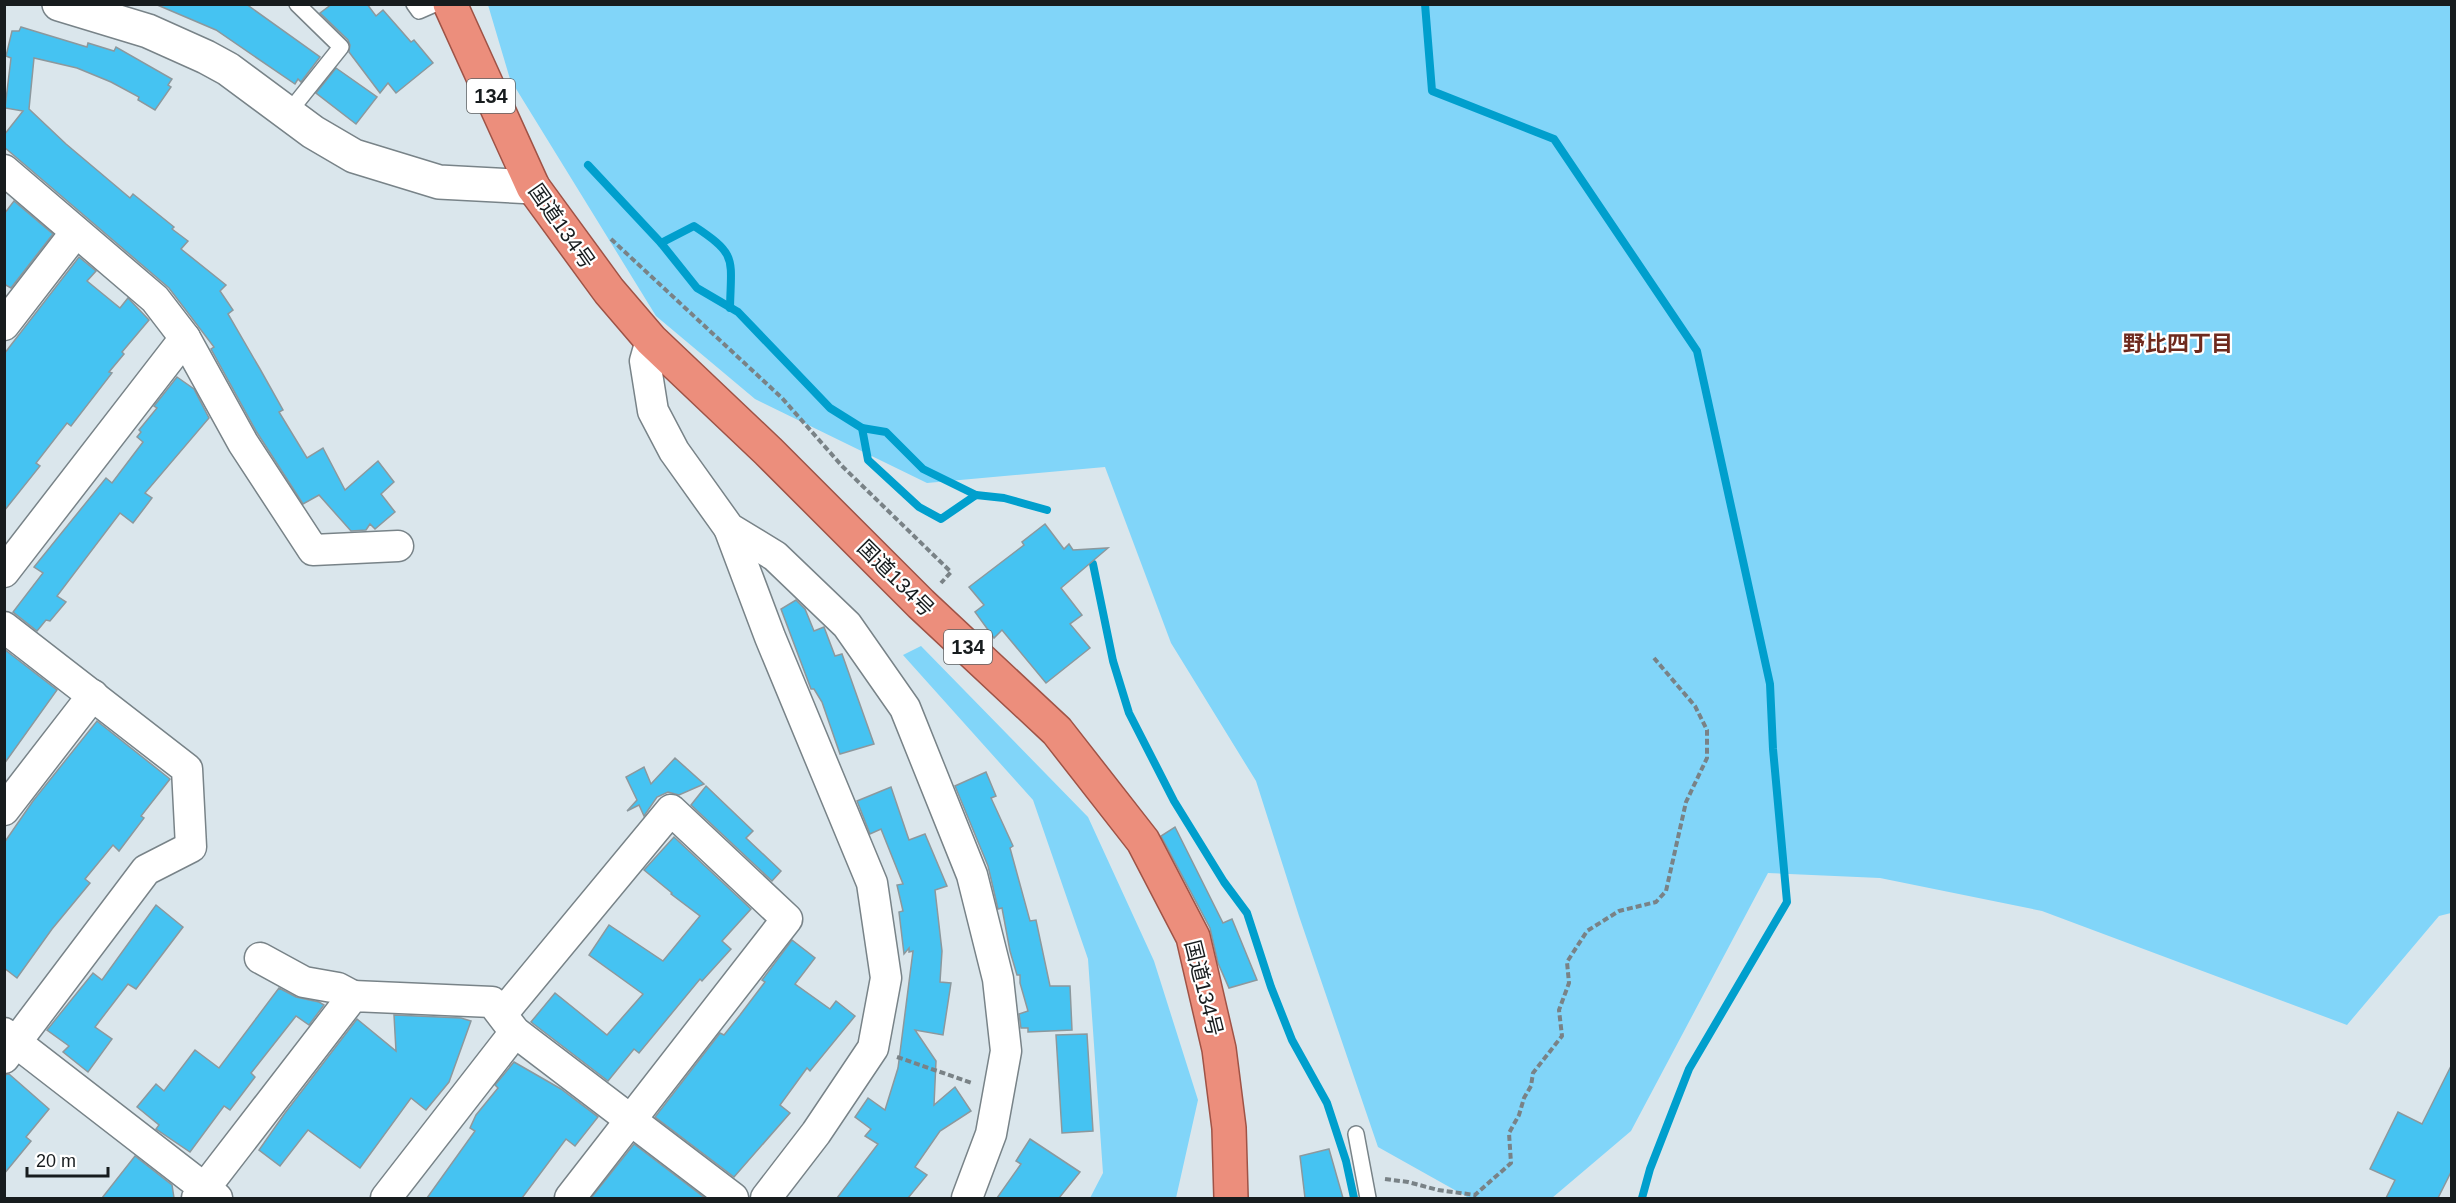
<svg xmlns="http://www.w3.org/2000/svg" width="2456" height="1203" viewBox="0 0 2456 1203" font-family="Arial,'Noto Sans JP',sans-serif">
	<rect width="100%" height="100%" fill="#dae6ec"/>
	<!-- green -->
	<g fill="#81d5f9">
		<path d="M 488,5 L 2451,5 L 2451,913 L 2439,916 L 2347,1025 L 2042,911 L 1880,878 L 1768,873 L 1631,1131 L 1552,1198 L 1469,1198 L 1378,1147 L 1299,916 L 1256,781 L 1171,643 L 1105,467 L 927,483 L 755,399 L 656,316 L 510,79 Z"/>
		<path d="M 921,646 L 1088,817 L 1154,961 L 1198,1100 L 1176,1198 L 1090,1198 L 1103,1173 L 1088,959 L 1033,800 L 903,655 Z"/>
	</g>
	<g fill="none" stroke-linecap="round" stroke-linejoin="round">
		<!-- stream -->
		<g stroke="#009fcd" stroke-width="8">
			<path d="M 1425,4 L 1432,91 L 1554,139 L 1697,351 L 1770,684 L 1773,749 L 1787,902 L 1689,1069 L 1650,1169 L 1642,1198"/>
			<path d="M 588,165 L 661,243 L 697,288 L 738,312 L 830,408 L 862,428 L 868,460 L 919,507 L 941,519 L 976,495 L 1004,498 L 1047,510"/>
			<path d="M 661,243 L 694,226 C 738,255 731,258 730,308"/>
			<path d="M 862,428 L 886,432 L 923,469 L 976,495"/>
			<path d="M 1093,564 L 1113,661 L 1129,713 L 1174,801 L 1224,882 L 1247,913 L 1271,987 L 1292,1040 L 1327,1103 L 1346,1161 L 1354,1198"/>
		</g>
	</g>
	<!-- building -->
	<g fill="#45c3f2" stroke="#8c989d" stroke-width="1.5">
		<path d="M 155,4 L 246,4 L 320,57 L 301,82 L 298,79 L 295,84 L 216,30 Z"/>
		<path d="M 332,4 L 367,4 L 376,16 L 383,10 L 411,42 L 414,40 L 433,63 L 396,93 L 388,83 L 380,93 L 349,52 L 350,45 L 348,40 L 320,13 Z"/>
		<path d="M 21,27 L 87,47 L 88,43 L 114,51 L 116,47 L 172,79 L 168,85 L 171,87 L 155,110 L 138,100 L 139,97 L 111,82 L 77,68 L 34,58 L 29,109 L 66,144 L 130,198 L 133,194 L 174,227 L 172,229 L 188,241 L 181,249 L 226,285 L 220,291 L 233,310 L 228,314 L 260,369 L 283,410 L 279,412 L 307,458 L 323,448 L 345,490 L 378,461 L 394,482 L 381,494 L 395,512 L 375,529 L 370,524 L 366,530 L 351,531 L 319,495 L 303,504 L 256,431 L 211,349 L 214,347 L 169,288 L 4,147 L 4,135 L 23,111 L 5,108 L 11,58 L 6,56 L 12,31 L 19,31 Z"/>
		<path d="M 336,68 L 377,97 L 356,124 L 316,93 Z"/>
		<path d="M 14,201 L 53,234 L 11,288 L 4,284 L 4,214 Z"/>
		<path d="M 79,257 L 96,271 L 87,281 L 120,308 L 128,298 L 149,320 L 122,352 L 124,354 L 109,372 L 112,373 L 71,426 L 67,423 L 36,463 L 40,466 L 4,511 L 4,354 Z"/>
		<path d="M 177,377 L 194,389 L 209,418 L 145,493 L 152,498 L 133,523 L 120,513 L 57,596 L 66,602 L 50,621 L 46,620 L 37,631 L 13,612 L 43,573 L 34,567 L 106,478 L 112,483 L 143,442 L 137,437 L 141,432 L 139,430 L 157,408 L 154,406 Z"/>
		<path d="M 1045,524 L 1064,549 L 1069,544 L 1073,550 L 1108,548 L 1061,588 L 1082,615 L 1070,624 L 1090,648 L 1046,683 L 1002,630 L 994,638 L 975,612 L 984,605 L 969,587 L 1024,545 L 1022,542 Z"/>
		<path d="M 796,600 L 805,609 L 814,631 L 824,627 L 835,656 L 842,654 L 874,744 L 840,754 L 822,702 L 814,689 L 811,689 L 781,609 Z"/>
		<path d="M 4,649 L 57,690 L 4,764 Z"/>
		<path d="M 97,721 L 170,779 L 141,816 L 144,818 L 119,851 L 113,845 L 85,879 L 90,883 L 52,929 L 17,978 L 4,968 L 4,843 L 33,801 Z"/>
		<path d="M 675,758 L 704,784 L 679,795 L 668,792 L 657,797 L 644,816 L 639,805 L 627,811 L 637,800 L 626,777 L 644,767 L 651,784 Z"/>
		<path d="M 986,772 L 996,796 L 991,798 L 1013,846 L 1010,848 L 1030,921 L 1036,920 L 1050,986 L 1070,986 L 1072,1030 L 1028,1032 L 1028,1028 L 1021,1028 L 1019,1014 L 1028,1011 L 1020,983 L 1020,975 L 1017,975 L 1010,951 L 1002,908 L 998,909 L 988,866 L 955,786 Z"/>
		<path d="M 706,786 L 753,831 L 746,838 L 781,871 L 772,881 L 691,805 Z"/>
		<path d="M 891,787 L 909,840 L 925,834 L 947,886 L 935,890 L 942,951 L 940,982 L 951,983 L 943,1035 L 915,1030 L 936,1061 L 934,1105 L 955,1087 L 971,1111 L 940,1131 L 915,1167 L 927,1175 L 908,1198 L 837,1198 L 878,1144 L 865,1136 L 871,1129 L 855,1117 L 868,1098 L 885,1110 L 898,1068 L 913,951 L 909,952 L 909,948 L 904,954 L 899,912 L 903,911 L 897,885 L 903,884 L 881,829 L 870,834 L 857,801 Z"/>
		<path d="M 1175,827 L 1223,923 L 1232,919 L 1257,980 L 1229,988 L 1218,963 L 1210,928 L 1161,836 Z"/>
		<path d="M 674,837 L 751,909 L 722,941 L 731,949 L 702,981 L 700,979 L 639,1053 L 634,1049 L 608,1081 L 531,1022 L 555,993 L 607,1035 L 643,994 L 589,955 L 609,925 L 663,961 L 700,916 L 671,894 L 672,893 L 644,870 Z"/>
		<path d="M 156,905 L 183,927 L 136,989 L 128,984 L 95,1027 L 112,1039 L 88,1072 L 63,1052 L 69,1046 L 47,1030 L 93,973 L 102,980 Z"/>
		<path d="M 792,940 L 815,958 L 795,984 L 830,1009 L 836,1001 L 855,1016 L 810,1071 L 807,1068 L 780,1105 L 790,1113 L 734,1177 L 655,1117 L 720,1033 L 724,1035 L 740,1015 L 765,982 L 762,980 Z"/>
		<path d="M 279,988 L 296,997 L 319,1002 L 324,1005 L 309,1025 L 296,1016 L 251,1073 L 255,1077 L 230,1110 L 224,1106 L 190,1152 L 156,1129 L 159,1125 L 137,1107 L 156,1084 L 164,1091 L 195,1050 L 219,1068 Z"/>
		<path d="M 394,1015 L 461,1018 L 471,1021 L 449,1082 L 426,1110 L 411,1098 L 360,1168 L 308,1130 L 280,1166 L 259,1150 L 285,1113 L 357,1019 L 396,1051 Z"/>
		<path d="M 1087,1034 L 1093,1131 L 1062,1133 L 1056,1035 Z"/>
		<path d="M 514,1062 L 561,1089 L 598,1117 L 575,1146 L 566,1139 L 522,1198 L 427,1198 L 475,1131 L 470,1128 L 476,1115 L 498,1088 L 495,1085 Z"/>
		<path d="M 2451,1066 L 2451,1172 L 2438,1198 L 2386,1198 L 2395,1180 L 2370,1169 L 2398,1112 L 2422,1124 Z"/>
		<path d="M 9,1074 L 49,1109 L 26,1137 L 31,1141 L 4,1174 L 4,1075 Z"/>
		<path d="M 1030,1139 L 1080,1172 L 1059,1198 L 997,1198 L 1021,1164 L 1016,1161 Z"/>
		<path d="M 634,1144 L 705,1198 L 591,1198 Z"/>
		<path d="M 1329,1149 L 1343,1198 L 1305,1198 L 1300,1156 Z"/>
		<path d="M 135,1156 L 172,1185 L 174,1198 L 102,1198 Z"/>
	</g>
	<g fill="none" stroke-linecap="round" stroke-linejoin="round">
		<defs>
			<g id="service">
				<path d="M 414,4 L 419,11 L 435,4"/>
				<path d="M 289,112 L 341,47 L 297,4"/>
				<path d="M 1356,1134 L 1368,1198"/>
			</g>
			<g id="minor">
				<path d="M 4,170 L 155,299 L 185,338 L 243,443 L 313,550 L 398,546"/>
				<path d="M 4,325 L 76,232"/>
				<path d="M 651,340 L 645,361 L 653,411 L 674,451 L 729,528 L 775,556 L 847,625 L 905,708 L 972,875 L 998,979 L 1006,1051 L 991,1134 L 967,1198"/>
				<path d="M 729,528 L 770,637 L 872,883 L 886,978 L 873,1048 L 816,1133 L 766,1198"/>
				<path d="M 4,572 L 185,338"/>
				<path d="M 4,627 L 187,769 L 191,847 L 146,870 L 4,1058"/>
				<path d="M 4,810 L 93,695"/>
				<path d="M 260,958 L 304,982 L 338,988 L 353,996"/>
				<path d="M 502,1014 L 671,810 L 787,919 L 570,1198"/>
				<path d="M 4,1033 L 217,1198"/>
				<path d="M 197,1198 L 353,996 L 492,1002 L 515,1032 L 733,1198"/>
				<path d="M 386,1198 L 515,1032"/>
			</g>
			<path id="tertiary" d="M 59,4 L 148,31 L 206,57 L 228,69 L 313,132 L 354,156 L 439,182 L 533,187"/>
			<path id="trunk" d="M 450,4 L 533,187 L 609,291 L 651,340 L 768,451 L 921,604 L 1057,731 L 1143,841 L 1193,937 L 1219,1049 L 1229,1128 L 1231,1198"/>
		</defs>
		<!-- service casing -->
		<use href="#service" stroke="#788388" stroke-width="18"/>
		<!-- minor casing -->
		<use href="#minor" stroke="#788388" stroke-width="33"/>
		<!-- tertiary casing -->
		<use href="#tertiary" stroke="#788388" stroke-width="36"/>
		<!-- trunk casing -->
		<use href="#trunk" stroke="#9f5346" stroke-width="36"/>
		<!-- path -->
		<g stroke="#798286" stroke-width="4" stroke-dasharray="6 3" stroke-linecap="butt">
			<path d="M 611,239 L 782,398 L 842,466 L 951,572 L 941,583"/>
			<path d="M 897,1057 L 972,1083"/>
			<path d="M 1385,1179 L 1408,1182 L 1438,1190 L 1475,1195 L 1511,1163 L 1509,1133 L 1519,1115 L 1524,1098 L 1531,1086 L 1533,1073 L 1562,1036 L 1559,1010 L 1569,983 L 1567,962 L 1587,931 L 1619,911 L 1656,902 L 1666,891 L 1686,802 L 1707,758 L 1707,730 L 1695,706 L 1654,658"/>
		</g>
		<!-- service -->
		<use href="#service" stroke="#fff" stroke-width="15"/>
		<!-- minor -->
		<use href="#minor" stroke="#fff" stroke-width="30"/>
		<!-- tertiary -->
		<use href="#tertiary" stroke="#fff" stroke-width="33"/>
		<!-- trunk -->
		<use href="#trunk" stroke="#ec8e7c" stroke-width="33"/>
	</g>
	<g text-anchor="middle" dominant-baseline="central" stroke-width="4.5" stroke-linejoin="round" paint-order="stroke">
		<!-- shield labels -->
		<g fill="#fff" stroke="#5d6062" stroke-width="1.5">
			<rect x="467" y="79" width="48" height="34" rx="4.5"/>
			<rect x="944" y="630" width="48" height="34" rx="4.5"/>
		</g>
		<g font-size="20" font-weight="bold" fill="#171c1e">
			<text x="491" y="96">134</text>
			<text x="968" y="647">134</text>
		</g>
		<!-- street labels -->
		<g font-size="21" fill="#171c1e" stroke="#fff">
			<text transform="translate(562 226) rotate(55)">国道134号</text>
			<text transform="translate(896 578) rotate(45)">国道134号</text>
			<text transform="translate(1204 988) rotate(76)">国道134号</text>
		</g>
		<!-- neighbourhood labels -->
		<g font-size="22" font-weight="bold" fill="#6e2a1e" stroke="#fff">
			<text x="2178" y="343">野比四丁目</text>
		</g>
	</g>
	<!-- border -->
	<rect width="2456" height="1203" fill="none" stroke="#171c1e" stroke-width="12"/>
	<!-- scale -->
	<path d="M27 1167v9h81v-9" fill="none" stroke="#171c1e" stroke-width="3"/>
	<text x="36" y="1167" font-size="18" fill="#171c1e" stroke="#ffffff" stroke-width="4.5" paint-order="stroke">20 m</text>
</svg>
